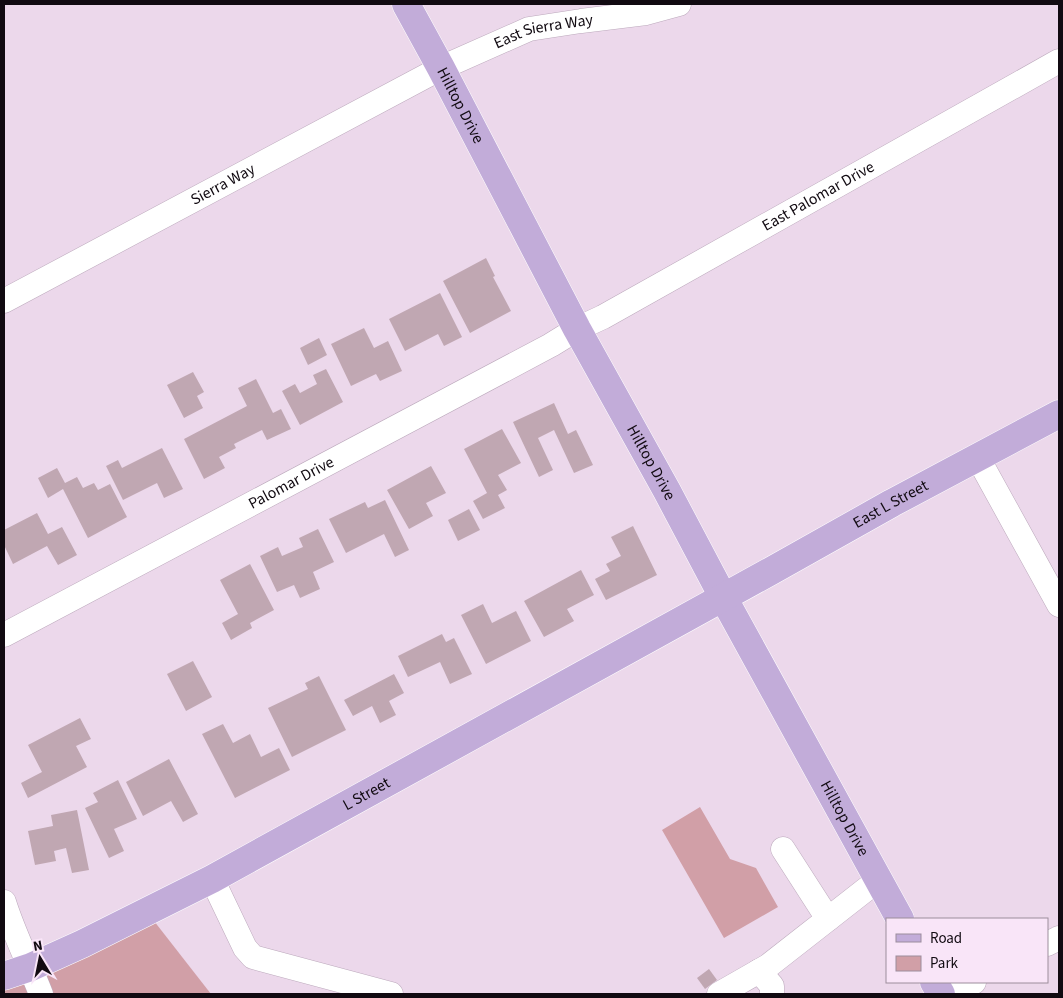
<svg xmlns="http://www.w3.org/2000/svg" width="1063" height="998" viewBox="0 0 1063 998" font-family="'Source Sans 3',sans-serif">
<style>
.green{fill:#d19fa7}
.building{fill:#c0a7b2}
.lines{fill:none;stroke-linecap:round;stroke-linejoin:round}
.minor-casing{stroke:#bca9bc;stroke-width:25}
.major-casing{stroke:#fff;stroke-width:29}
.minor{stroke:#fff;stroke-width:24}
.major{stroke:#c2acd9;stroke-width:28}
.labels{text-anchor:middle;dominant-baseline:central;stroke-width:4;stroke-linejoin:round;paint-order:stroke}
.street-label{font-size:16px;fill:#110a11;stroke:#f9e5f8}
</style>
<rect width="100%" height="100%" fill="#ecd8eb"/>
<g class="green">
<path d="M700,807L730,859L756,868L778,907L724,938L662,830Z"/>
<path d="M147,912L211,994H4V977Z"/>
</g>
<g class="building">
<path d="M486,258L495,276L493,277L511,311L470,333L443,281Z"/>
<path d="M440,293L462,337L444,346L438,334L405,351L389,319Z"/>
<path d="M364,328L374,348L388,341L402,371L380,381L376,374L351,386L331,344Z"/>
<path d="M319,338L327,355L308,365L300,348Z"/>
<path d="M326,369L343,402L300,425L282,391L295,384L300,393L317,384L313,375Z"/>
<path d="M193,372L204,392L197,396L203,408L184,418L167,385Z"/>
<path d="M256,379L273,413L281,409L291,429L267,440L262,430L234,444L236,448L219,457L225,468L204,479L184,439L247,406L238,388Z"/>
<path d="M554,403L568,434L576,430L593,465L574,473L554,430L538,438L553,470L539,477L513,422Z"/>
<path d="M502,429L521,463L498,475L507,490L498,495L505,508L483,519L473,501L487,493L464,449Z"/>
<path d="M162,448L183,489L164,498L157,483L123,500L106,466L118,460L122,468Z"/>
<path d="M431,466L446,493L426,503L433,516L409,529L387,490Z"/>
<path d="M57,468L65,483L77,477L83,488L94,483L98,490L110,484L127,517L88,538L63,489L48,498L38,478Z"/>
<path d="M385,500L409,550L395,557L384,534L346,553L329,519L365,502L368,508Z"/>
<path d="M469,509L480,530L458,541L448,520Z"/>
<path d="M37,513L48,534L62,527L77,555L58,565L47,546L13,564L4,545V530Z"/>
<path d="M633,526L657,575L606,600L595,579L610,571L606,564L621,556L611,537Z"/>
<path d="M318,529L334,562L313,572L320,589L300,598L294,585L277,592L260,556L278,547L282,556L303,547L299,538Z"/>
<path d="M250,564L274,610L250,623L252,628L231,640L222,623L238,614L220,580Z"/>
<path d="M581,570L594,595L567,609L574,621L544,637L524,601Z"/>
<path d="M483,604L492,623L516,611L531,641L486,664L461,615Z"/>
<path d="M442,634L446,642L454,638L472,674L450,684L440,662L408,677L398,656Z"/>
<path d="M193,661L212,697L186,711L167,674Z"/>
<path d="M394,674L404,693L389,701L396,715L380,723L372,706L353,716L344,700Z"/>
<path d="M319,676L346,730L292,757L268,708L308,689L305,683Z"/>
<path d="M80,718L91,739L76,746L87,767L28,798L21,783L42,772L28,745Z"/>
<path d="M223,724L233,743L250,734L261,757L279,748L290,770L235,798L202,734Z"/>
<path d="M169,759L198,814L183,822L171,801L143,816L126,782Z"/>
<path d="M118,780L137,819L114,829L124,851L109,858L85,808L98,802L93,793Z"/>
<path d="M77,810L89,870L72,873L66,848L54,851L56,861L35,865L28,831L53,826L51,815Z"/>
<path d="M709,969L717,980L705,989L697,978Z"/>
</g>
<g class="lines">
<g class="minor-casing">
<g id="minor">
<path id="s1" d="M4,301L441,68L529,29L581,21L646,13L679,4"/>
<path d="M978,458L1059,605"/>
<path id="s2" d="M4,635L551,345L577,329L603,317L1059,61"/>
<path d="M783,849L828,919"/>
<path d="M212,879L245,948L253,957L391,994"/>
<path d="M4,902C14,934 29,963 41,994"/>
<path d="M1047,944L1059,938"/>
<path d="M759,971L772,986V994"/>
<path d="M719,994L768,966L878,880"/>
<path d="M950,994L974,982"/>
</g>
</g>
<g class="major-casing">
<g id="major">
<path id="s3" d="M406,4L441,68L577,329L667,491L723,597L900,919"/>
<path id="s4" d="M4,976L31,967L82,944L212,879L771,571L892,503L1059,414"/>
<path d="M934,982L941,994"/>
</g>
</g>
<use href="#minor" class="minor"/>
<use href="#major" class="major"/>
</g>
<g class="labels">
<g class="street-label">
<text stroke="none"><textPath href="#s1" startOffset="605">East Sierra Way</textPath></text>
<text stroke="none"><textPath href="#s3" startOffset="115">Hilltop Drive</textPath></text>
<text stroke="none"><textPath href="#s1" startOffset="248">Sierra Way</textPath></text>
<text stroke="none"><textPath href="#s2" startOffset="925">East Palomar Drive</textPath></text>
<text stroke="none"><textPath href="#s3" startOffset="520">Hilltop Drive</textPath></text>
<text stroke="none"><textPath href="#s2" startOffset="325">Palomar Drive</textPath></text>
<text stroke="none"><textPath href="#s4" startOffset="1005">East L Street</textPath></text>
<text stroke="none"><textPath href="#s4" startOffset="406">L Street</textPath></text>
<text stroke="none"><textPath href="#s3" startOffset="925">Hilltop Drive</textPath></text>
</g>
</g>
<rect width="1063" height="998" fill="none" stroke="#110a11" stroke-width="10"/>
<rect x="886" y="918" width="162" height="65" fill="#f9e5f8" stroke="#9c8d9c"/>
<rect x="896" y="934" width="25" height="8" fill="#c2acd9" stroke="#9c8d9c"/>
<text x="930" y="943" font-size="15" fill="#110a11">Road</text>
<rect x="896" y="956" width="25" height="15" fill="#d19fa7" stroke="#9c8d9c"/>
<text x="930" y="968" font-size="15" fill="#110a11">Park</text>
<g transform="translate(40 958) rotate(350)" stroke="#f9e5f8" stroke-width="4" paint-order="stroke">
<path d="M0-4L9 19L0 12L-9 19Z" fill="#110a11"/>
<text y="-8" font-size="14" font-weight="bold" text-anchor="middle" fill="#110a11">N</text>
</g>
</svg>
